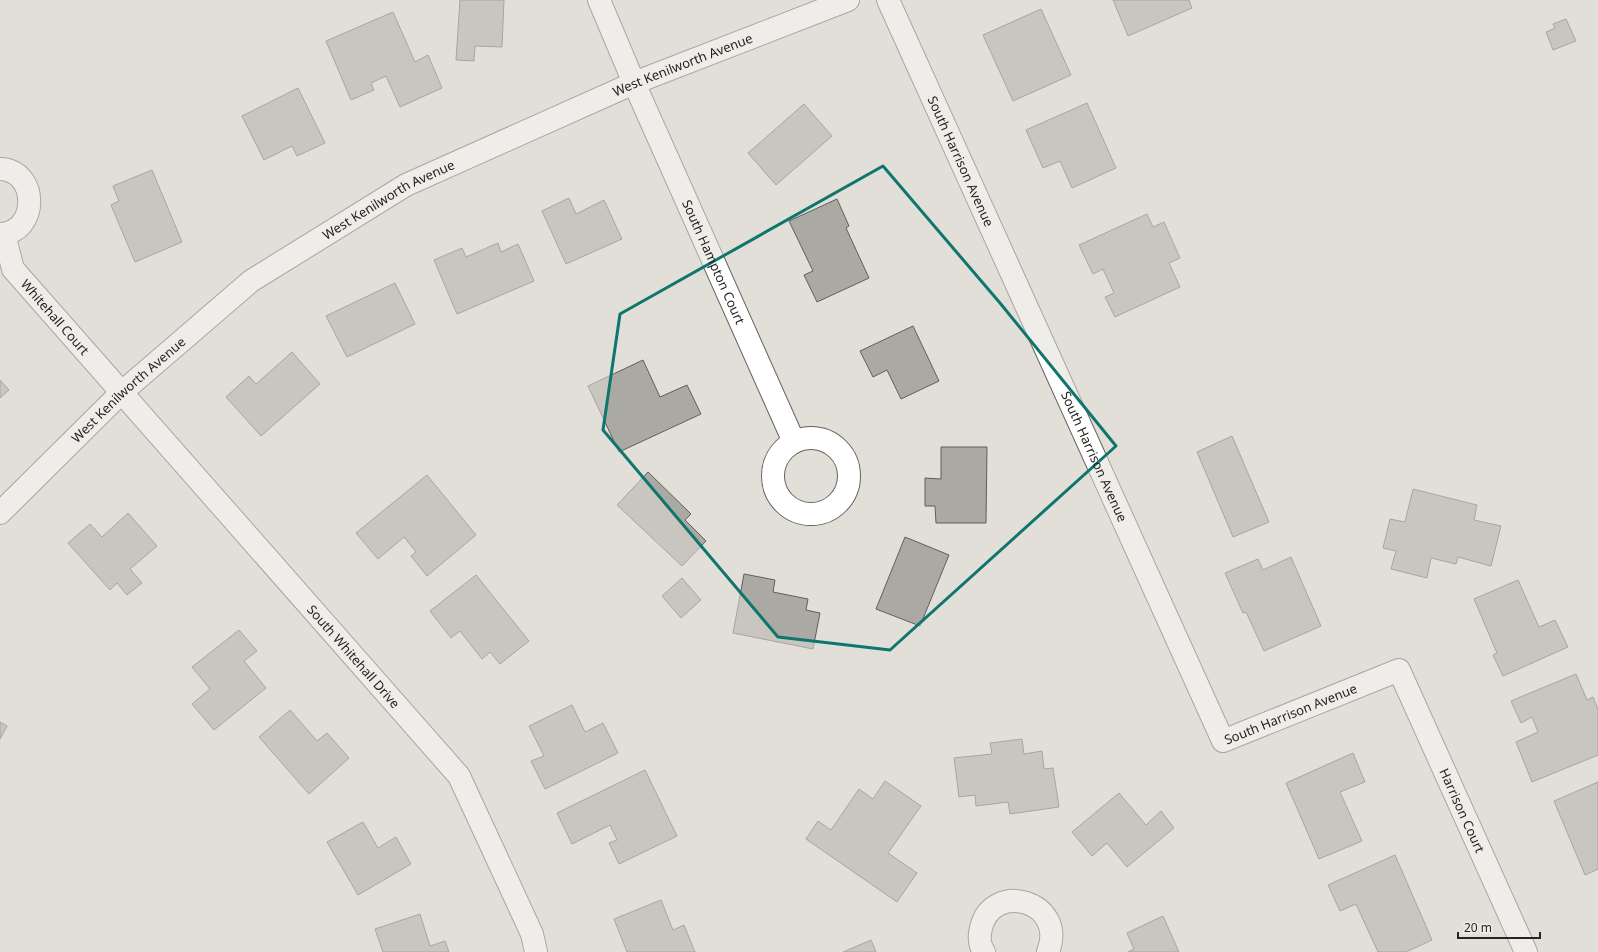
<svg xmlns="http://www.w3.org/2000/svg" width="1598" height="952" viewBox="0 0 1598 952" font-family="'Noto Sans',sans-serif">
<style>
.building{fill:#aba9a3;stroke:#625f5a}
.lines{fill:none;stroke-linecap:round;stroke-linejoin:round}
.minor-casing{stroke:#65635d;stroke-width:24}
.minor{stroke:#fff;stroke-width:22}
.marked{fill:none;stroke:#0f766e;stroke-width:3;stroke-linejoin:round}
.labels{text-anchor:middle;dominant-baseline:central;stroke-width:4;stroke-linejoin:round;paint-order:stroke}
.street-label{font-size:13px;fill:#252422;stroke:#efece6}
</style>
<rect width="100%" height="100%" fill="#e2dfd9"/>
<g class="building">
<path d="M460,0H504L502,47L475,46L474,61L456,60Z"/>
<path d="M1113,0H1189L1192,8L1128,36Z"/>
<path d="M1041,9L1071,75L1013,101L983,35Z"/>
<path d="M393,12L415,62L428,55L442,88L400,107L386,76L371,83L374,90L351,100L326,41Z"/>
<path d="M1566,19L1576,41L1553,50L1546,32L1555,28L1553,24Z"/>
<path d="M298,88L325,143L297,156L292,146L264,160L242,116Z"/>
<path d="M1087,103L1116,168L1072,188L1060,161L1043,168L1026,130Z"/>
<path d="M804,104L832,136L776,185L748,153Z"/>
<path d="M152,170L182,242L135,262L111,205L119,201L113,186Z"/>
<path d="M569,198L576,214L604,200L622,239L566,264L542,211Z"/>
<path d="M837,199L849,226L846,228L869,278L817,302L804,275L813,271L789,221Z"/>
<path d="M1147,214L1153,227L1164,222L1180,258L1169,263L1180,287L1115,317L1105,297L1114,293L1103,269L1093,274L1079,245Z"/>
<path d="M498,243L501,252L518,244L534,281L457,314L434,260L462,248L466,257Z"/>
<path d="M395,283L415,324L347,357L326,316Z"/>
<path d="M913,326L939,381L901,399L887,370L873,377L860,351Z"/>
<path d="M292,352L320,384L261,436L226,397L249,376L256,384Z"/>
<path d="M643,360L660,397L687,385L701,414L619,452L588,386Z"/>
<path d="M0,380L9,390L0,398Z"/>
<path d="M1232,436L1269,522L1233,537L1197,452Z"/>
<path d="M941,447H987L986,523H936L935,506H925V478L941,479Z"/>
<path d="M648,472L691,514L685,520L706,541L682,566L617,505Z"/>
<path d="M427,475L476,535L427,576L411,556L416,552L404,537L378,559L356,533Z"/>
<path d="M1413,489L1477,505L1474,520L1501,526L1491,566L1458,557L1456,564L1431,558L1427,578L1391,569L1396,551L1383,548L1390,519L1405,522Z"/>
<path d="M128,513L157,546L130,569L142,583L127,595L117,583L110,590L68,543L90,524L102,537Z"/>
<path d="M905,537L949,555L920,626L876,609Z"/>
<path d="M1291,557L1321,626L1264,651L1246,612L1243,613L1225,573L1258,559L1263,570Z"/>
<path d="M744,574L775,580L773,592L808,599L806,610L820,613L813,649L733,633Z"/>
<path d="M476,575L529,641L500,664L490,652L482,659L460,631L451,638L430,611Z"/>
<path d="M682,578L701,600L681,618L662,596Z"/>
<path d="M1518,580L1539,627L1555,620L1568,647L1503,676L1493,655L1497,653L1474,599Z"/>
<path d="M239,630L257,651L244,661L266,688L214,730L192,704L210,689L192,667Z"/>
<path d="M1576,674L1587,700L1593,697L1598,709V755L1532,782L1516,742L1538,732L1532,717L1521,723L1511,701Z"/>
<path d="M572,705L585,732L603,723L618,753L545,789L531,761L544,756L529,726Z"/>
<path d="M290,710L317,741L327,733L349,758L309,794L259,737Z"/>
<path d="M0,722L7,726L0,739Z"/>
<path d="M1022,739L1024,754L1042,751L1044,769L1053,768L1059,807L1010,814L1008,802L976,806L975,795L959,797L954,758L992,754L990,743Z"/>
<path d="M1353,753L1365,782L1340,792L1362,841L1319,859L1286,783Z"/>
<path d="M645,770L677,836L619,864L609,843L617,840L610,825L572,844L557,813Z"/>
<path d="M885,781L921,806L888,853L917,873L897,902L806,839L818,821L831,830L859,789L873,799Z"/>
<path d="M1598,782V869L1585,875L1554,801Z"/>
<path d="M1119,793L1146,825L1161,811L1174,828L1127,867L1107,843L1092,856L1072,832Z"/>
<path d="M363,822L378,848L396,837L411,864L358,895L327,842Z"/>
<path d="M1395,855L1432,940L1406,952H1378L1356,904L1340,911L1328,885Z"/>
<path d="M661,900L673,930L684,925L695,952H627L614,919Z"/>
<path d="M420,914L430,946L445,941L449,952H383L375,929Z"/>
<path d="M1163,916L1179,952H1128L1134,949L1127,933Z"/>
<path d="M871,940L876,952H843Z"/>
</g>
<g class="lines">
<g class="minor-casing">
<g id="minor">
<path id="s1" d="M599,0L634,83L794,442"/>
<path id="s2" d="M888,0L1223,741L1399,670L1526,952"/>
<path d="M0,169C39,170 39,233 0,234"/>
<path id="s3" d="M4,234L13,269L459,776L532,934L536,952"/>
<circle cx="811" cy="476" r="38"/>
<path id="s4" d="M0,513L121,393L251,281L406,185L634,83L848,0"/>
<path d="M984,952C979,945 979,936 981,928C992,880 1068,901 1048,952"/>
</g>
</g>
<use href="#minor" class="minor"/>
</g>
<path d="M0 0H1598V952H0ZM883,166L1000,303L1116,446L890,650L778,637L603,430L620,314Z" fill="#e2dfd9" fill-opacity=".55" fill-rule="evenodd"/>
<path class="marked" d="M883,166L1000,303L1116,446L890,650L778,637L603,430L620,314Z"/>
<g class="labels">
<g class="street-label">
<text stroke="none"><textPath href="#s4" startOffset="826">West Kenilworth Avenue</textPath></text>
<text stroke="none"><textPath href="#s2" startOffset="177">South Harrison Avenue</textPath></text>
<text stroke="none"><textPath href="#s4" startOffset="502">West Kenilworth Avenue</textPath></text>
<text stroke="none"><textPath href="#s1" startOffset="286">South Hampton Court</textPath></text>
<text stroke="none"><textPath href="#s3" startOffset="100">Whitehall Court</textPath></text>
<text stroke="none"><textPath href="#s4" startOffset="178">West Kenilworth Avenue</textPath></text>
<text stroke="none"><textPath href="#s2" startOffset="501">South Harrison Avenue</textPath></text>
<text stroke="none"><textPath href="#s3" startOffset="552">South Whitehall Drive</textPath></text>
<text stroke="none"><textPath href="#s2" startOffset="886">South Harrison Avenue</textPath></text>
<text stroke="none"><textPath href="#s2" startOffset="1157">Harrison Court</textPath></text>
</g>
</g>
<path d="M1458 932v6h82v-6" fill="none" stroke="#252422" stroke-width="2"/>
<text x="1464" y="932" font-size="12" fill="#252422" stroke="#efece6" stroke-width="3" paint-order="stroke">20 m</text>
</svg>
